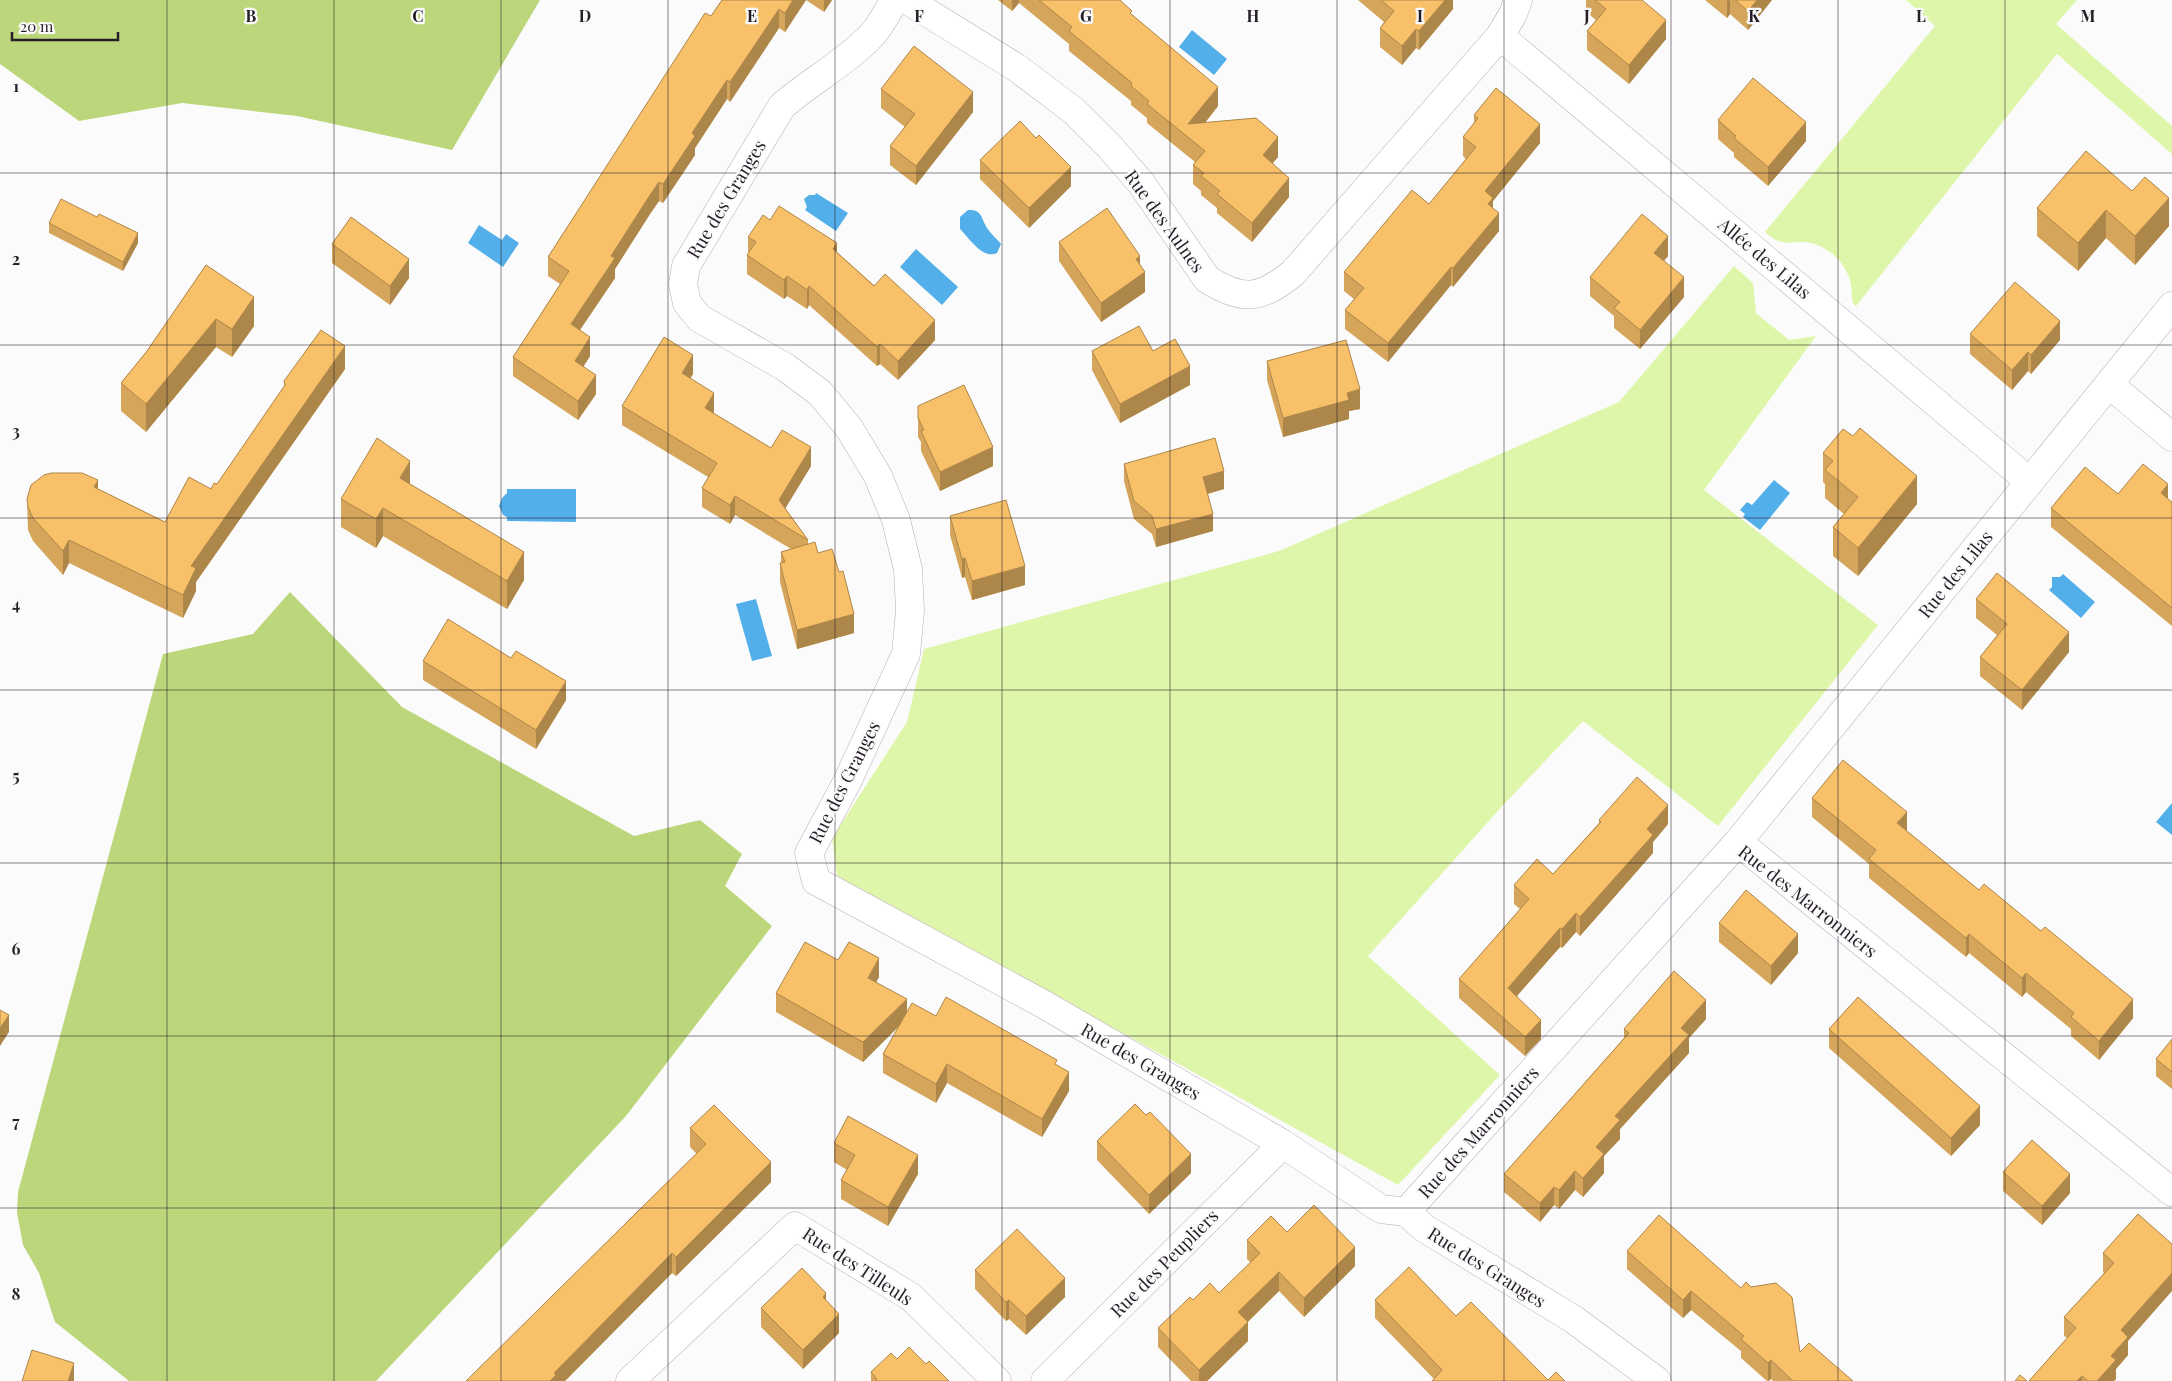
<svg xmlns="http://www.w3.org/2000/svg" width="2172" height="1381" viewBox="0 0 2172 1381" font-family="'Playfair Display',serif">
<style>
.green{fill:#def6a9}
.forest{fill:#bcd77b}
.water{fill:#52afe9}
.lines{fill:none;stroke-linecap:round;stroke-linejoin:round}
.minor-casing{stroke:#bea7c2;stroke-width:29}
.minor{stroke:#fff;stroke-width:28}
.wall{fill:#d4a55a}
.shaded-wall{fill:#ad864a}
.building{fill:#f7c069;stroke:#ad864a}
.grid{fill:none;stroke:#261e28;stroke-width:1;stroke-opacity:0.55}
.labels{text-anchor:middle;dominant-baseline:central;stroke-width:4.5;stroke-linejoin:round;paint-order:stroke}
.street-label{font-size:18px;fill:#261e28;stroke:#fbfbfb}
.grid-label{font-size:16px;text-anchor:middle;font-weight:bold;fill:#261e28;stroke:#fbfbfb;stroke-width:4.5;stroke-linejoin:round;paint-order:stroke}
</style>
<rect width="100%" height="100%" fill="#fbfbfb"/>
<g class="green">
<path d="M1906,0H2077L2056,24L2172,126V154L2057,54L1856,306L1853,303C1851,295 1852,287 1850,280C1844,260 1824,243 1804,242C1783,242 1782,246 1765,232L1935,26Z"/>
<path d="M1734,266L1753,283L1756,313L1789,340L1816,336L1704,490L1878,625L1718,826L1583,721L1505,803L1368,956L1500,1075L1398,1185L837,876L832,838L907,722L924,649L1279,551L1619,402Z"/>
</g>
<g class="forest">
<path d="M0,0H540L452,150L297,116L182,103L79,121L0,64Z"/>
<path d="M290,592L402,707L634,836L700,820L742,854L725,886L772,926L626,1116L376,1381H129L55,1322L39,1273L23,1245L17,1213L18,1192L163,654L253,634Z"/>
</g>
<g class="water">
<path d="M1192,30L1227,59L1214,75L1179,47Z"/>
<path d="M816,193L848,213L836,231L805,210L807,207L804,199L809,195H815Z"/>
<path d="M968,210C982,209 981,218 987,228C991,234 997,239 1001,244L997,253C983,260 969,238 960,229V217Z"/>
<path d="M479,225L502,240L506,234L519,243L503,267L468,243Z"/>
<path d="M916,249L958,287L942,305L900,267Z"/>
<path d="M1774,480L1790,493L1760,530L1743,517L1745,514L1740,510L1747,502L1752,505Z"/>
<path d="M507,489H576V522L507,521V517L503,515L499,506L502,498L507,493Z"/>
<path d="M2063,574L2095,602L2081,618L2049,590L2052,587V577H2060Z"/>
<path d="M756,599L772,656L752,661L736,604Z"/>
<path d="M2172,803V835L2156,822Z"/>
</g>
<g class="lines">
<g class="minor-casing">
<g id="minor">
<path d="M895,0C887,11 881,26 871,36C845,63 811,81 782,106L686,266L683,284L687,303L699,318L785,367L820,393L849,428L878,476L896,520L908,569L910,611L906,654L848,780L809,853L816,881L1045,1005L1283,1144L1381,1209L1406,1212L1424,1228L1573,1319L1657,1381"/>
<path d="M907,0L1017,68L1074,111L1109,146L1141,183L1207,279C1243,302 1261,299 1293,273L1500,36L1513,14L1518,0"/>
<path d="M1500,36L2030,482"/>
<path d="M2109,384L2172,437"/>
<path d="M1738,842L2172,306"/>
<path d="M1406,1212L1738,842L2172,1192"/>
<path d="M630,1381L795,1226L911,1297L997,1381"/>
<path d="M1045,1381L1283,1144"/>
</g>
</g>
<use href="#minor" class="minor"/>
</g>
<g class="wall">
<path d="M722,0H832L824,12L806,0L785,32L779,28L730,102L727,99L695,148V155L663,203L659,201L650,214L615,269V278L580,330L590,356L583,367L596,394L578,420L513,376V357L560,284L548,276V257Z"/>
<path d="M998,0H1120L1132,15L1218,106L1205,123L1278,157L1273,163L1289,197L1252,242L1217,213V208L1201,195V191L1193,184V165L1195,162L1147,123V118L1131,105V101L1069,51V44L1019,3L1012,11Z"/>
<path d="M1358,0H1453V9L1419,50L1416,48L1402,65L1380,47V28L1384,22Z"/>
<path d="M1586,0H1642L1666,39L1629,84L1587,50V31L1596,20L1586,12Z"/>
<path d="M1705,0H1772L1748,30L1730,14L1727,18Z"/>
<path d="M881,89L973,112L916,185L890,165V146L905,127L881,108Z"/>
<path d="M1474,115L1540,143L1493,201V208L1499,231L1453,287L1451,285L1388,362L1345,329V310L1354,299L1344,291V272L1429,204L1466,159L1463,156V137L1474,123Z"/>
<path d="M1718,120L1806,141L1768,186L1734,157V153L1718,139Z"/>
<path d="M2086,151L2169,226L2135,265L2106,238L2078,271L2037,236V208Z"/>
<path d="M980,160L1071,186L1029,228L980,179Z"/>
<path d="M770,220L837,252L935,340L898,380L880,364L877,366L809,305L807,309L787,296L784,299L747,274V255L748,253V237Z"/>
<path d="M49,223L138,243L123,271L49,233Z"/>
<path d="M1059,242L1140,265L1145,292L1101,322L1059,261Z"/>
<path d="M332,244L409,278L390,305L332,263Z"/>
<path d="M1668,256L1664,261L1684,297L1640,349L1614,328V316L1590,296V277Z"/>
<path d="M206,265L254,326L232,357L216,347L146,432L121,411V383L147,351Z"/>
<path d="M1970,334L2060,340L2031,374L2028,371L2012,390L1970,354Z"/>
<path d="M1092,351H1153L1190,385L1120,423L1092,370Z"/>
<path d="M1267,361L1360,409L1349,411V419L1283,437L1267,380Z"/>
<path d="M345,369L196,582V591L183,618L69,563L63,575L33,541L28,530L27,499L98,489L165,522L217,484L284,387V381Z"/>
<path d="M693,374L690,378L714,412L713,413L771,448L811,466L785,508L808,540V544L818,553L854,633L797,649L780,582V563H781V552L791,549L735,515L730,524L702,507V488L708,477L622,425V406Z"/>
<path d="M918,406L993,466L940,491L921,451V442L918,437Z"/>
<path d="M1823,453L1917,504L1858,576L1833,556V527L1844,514L1825,498V484L1823,482Z"/>
<path d="M1124,464L1224,489L1208,494L1213,531L1156,547L1152,534L1134,519L1124,481Z"/>
<path d="M410,484L524,580L507,609L383,536L376,548L341,527V499Z"/>
<path d="M2118,494L2168,499L2172,502V626L2051,527V508Z"/>
<path d="M950,516L1025,585L972,600L965,577L962,578L950,535Z"/>
<path d="M1976,599L2069,652L2022,710L1980,676V657L1997,635L1976,618Z"/>
<path d="M511,658L566,700L536,749L423,680V661Z"/>
<path d="M1812,798L1907,831L2133,1018L2099,1060L2071,1036V1029L2026,992L2022,997L1969,953L1966,957L1869,878V864L1812,817Z"/>
<path d="M1599,820L1668,824L1653,842V853L1580,936L1576,932L1562,948L1560,947L1517,996L1541,1039L1525,1056L1459,998V979L1520,909L1514,904V885L1553,874L1599,823Z"/>
<path d="M1719,923L1798,953L1771,985L1719,942Z"/>
<path d="M838,960L879,977L876,982L907,1013L936,1016L1057,1065L1069,1091L1042,1137L947,1083L936,1103L883,1073V1054L899,1026L863,1062L776,1012V993Z"/>
<path d="M1706,1019L1689,1038V1053L1620,1129V1139L1604,1156V1173L1583,1197L1575,1190L1559,1209L1554,1205L1540,1222L1504,1192V1174L1624,1038V1029Z"/>
<path d="M1829,1029L1980,1125L1951,1156L1829,1048Z"/>
<path d="M2172,1039V1089L2156,1076V1059Z"/>
<path d="M690,1128L771,1182L676,1276L672,1273L565,1381L697,1154L690,1147Z"/>
<path d="M1097,1141L1191,1173L1149,1214L1097,1160Z"/>
<path d="M834,1143L918,1174L888,1226L841,1199V1180L847,1170L834,1162Z"/>
<path d="M2003,1172L2070,1193L2042,1225L2003,1191Z"/>
<path d="M2138,1214L2128,1341V1355L2116,1369V1379L2114,1381H2029L2067,1338L2064,1336V1317L2104,1273L2103,1272V1253Z"/>
<path d="M1287,1232L1355,1266L1304,1317L1279,1291L1248,1322V1341L1207,1381H1191L1158,1347V1328L1193,1300L1219,1293L1251,1263L1247,1259V1240Z"/>
<path d="M1627,1251L1800,1352L1853,1381H1773L1771,1379L1769,1381H1767L1741,1358V1351L1691,1310L1683,1318L1627,1269Z"/>
<path d="M975,1270L1065,1297L1026,1335L1009,1319L1006,1321L975,1289Z"/>
<path d="M826,1300L839,1333L803,1369L761,1327V1308Z"/>
<path d="M1375,1300L1456,1316L1548,1380L1565,1381L1434,1379L1375,1318Z"/>
<path d="M897,1359L926,1364L949,1381H871V1372Z"/>
</g>
<g class="shaded-wall">
<path d="M793,0H806L785,32V13Z"/>
<path d="M824,0H832L824,12Z"/>
<path d="M1012,0H1019V3L1012,11Z"/>
<path d="M1445,0H1453V9L1419,50V31Z"/>
<path d="M1727,0H1730V14L1727,18Z"/>
<path d="M1757,0H1772L1748,30V11Z"/>
<path d="M779,9V28L730,102V82Z"/>
<path d="M1666,20V39L1629,84V65Z"/>
<path d="M1416,29V48L1402,65V46Z"/>
<path d="M727,80V99L695,148V155L663,203V184L692,133Z"/>
<path d="M1218,87V106L1191,140L1188,124Z"/>
<path d="M973,92V112L916,185V166Z"/>
<path d="M1806,122V141L1768,186V167Z"/>
<path d="M1540,124V143L1493,201V216L1488,223L1485,191Z"/>
<path d="M1278,137V157L1263,174V155Z"/>
<path d="M1071,167V186L1029,228V208Z"/>
<path d="M1289,178V197L1252,242V223Z"/>
<path d="M659,182V201L650,214L615,269V278L571,343V324L611,256L650,195Z"/>
<path d="M2169,198V226L2135,265V236Z"/>
<path d="M2106,210V238L2078,271V243Z"/>
<path d="M1499,213V231L1453,287V268Z"/>
<path d="M138,233V243L123,271V262Z"/>
<path d="M1668,236V256L1654,272V253Z"/>
<path d="M837,243V263L833,249Z"/>
<path d="M1140,256V275L1136,259Z"/>
<path d="M409,259V278L390,305V286Z"/>
<path d="M1451,267V285L1388,362V343Z"/>
<path d="M1145,272V292L1101,322V303Z"/>
<path d="M787,276V296L784,299V280Z"/>
<path d="M1684,277V297L1640,349V330Z"/>
<path d="M809,286V305L807,309V290Z"/>
<path d="M254,297V326L232,357V329Z"/>
<path d="M216,319V347L146,432V404Z"/>
<path d="M935,320V340L898,380V361Z"/>
<path d="M2060,321V340L2031,374V355Z"/>
<path d="M590,337V356L575,380V361Z"/>
<path d="M880,344V364L877,366V347Z"/>
<path d="M345,346V369L196,582V591L183,618V595L191,566Z"/>
<path d="M2028,352V371L2012,390V370Z"/>
<path d="M693,355V374L682,392V373Z"/>
<path d="M1190,366V385L1120,423V404Z"/>
<path d="M596,375V394L578,420V401Z"/>
<path d="M1360,389V409L1349,411V419L1283,437V418L1347,393Z"/>
<path d="M714,393V412L705,427V408Z"/>
<path d="M811,447V466L779,519V500Z"/>
<path d="M993,447V466L940,491V472Z"/>
<path d="M410,461V489L400,478Z"/>
<path d="M1224,471V489L1203,495V477Z"/>
<path d="M1917,476V504L1858,576V548Z"/>
<path d="M98,480V503L94,487Z"/>
<path d="M2168,484V503L2161,493Z"/>
<path d="M735,496V515L730,524V505Z"/>
<path d="M383,508V536L376,548V519Z"/>
<path d="M1213,514V531L1156,547V529Z"/>
<path d="M69,540V563L63,575V551Z"/>
<path d="M524,552V580L507,609V581Z"/>
<path d="M965,558V577L962,578V559Z"/>
<path d="M1025,566V585L972,600V581Z"/>
<path d="M854,614V633L797,649V630Z"/>
<path d="M2069,632V652L2022,710V690Z"/>
<path d="M566,681V700L536,749V730Z"/>
<path d="M1668,805V824L1653,842V853L1580,936V917L1647,829Z"/>
<path d="M1907,812V831L1897,823Z"/>
<path d="M1576,913V932L1562,948V929Z"/>
<path d="M1560,928V947L1508,1006V988Z"/>
<path d="M1798,934V953L1771,985V966Z"/>
<path d="M1969,934V953L1966,957V938Z"/>
<path d="M879,958V977L868,997V978Z"/>
<path d="M2026,973V992L2022,997V978Z"/>
<path d="M907,999V1018L863,1062V1042Z"/>
<path d="M2133,999V1018L2099,1060V1041Z"/>
<path d="M1706,1000V1019L1689,1038V1053L1620,1129V1139L1604,1156V1173L1583,1197V1178L1596,1147L1615,1116L1681,1028Z"/>
<path d="M9,1015V1032L0,1046V1028Z"/>
<path d="M1541,1020V1039L1525,1056V1037Z"/>
<path d="M947,1064V1083L936,1103V1084Z"/>
<path d="M1069,1072V1091L1042,1137V1119Z"/>
<path d="M1980,1106V1125L1951,1156V1138Z"/>
<path d="M1191,1154V1173L1149,1214V1195Z"/>
<path d="M918,1155V1174L888,1226V1207Z"/>
<path d="M771,1162V1182L676,1276V1257Z"/>
<path d="M1575,1171V1190L1559,1209V1190Z"/>
<path d="M2070,1174V1193L2042,1225V1206Z"/>
<path d="M1554,1187V1205L1540,1222V1203Z"/>
<path d="M1355,1247V1266L1304,1317V1298Z"/>
<path d="M672,1253V1273L565,1381H550L554,1373Z"/>
<path d="M1279,1272V1291L1238,1331V1312Z"/>
<path d="M2172,1273V1291L2128,1341V1355L2116,1369V1379L2114,1381H2097L2111,1356L2121,1330Z"/>
<path d="M1065,1278V1297L1026,1335V1316Z"/>
<path d="M1691,1291V1310L1683,1318V1300Z"/>
<path d="M826,1293V1313L823,1297Z"/>
<path d="M1009,1300V1319L1006,1321V1302Z"/>
<path d="M839,1314V1333L803,1369V1350Z"/>
<path d="M1248,1322V1341L1207,1381H1199V1370Z"/>
<path d="M1771,1360V1379L1768,1381V1363Z"/>
<path d="M74,1363V1381H68Z"/>
<path d="M2082,1376V1381H2077Z"/>
</g>
<g class="building">
<path d="M722,0H793L785,13L779,9L730,82L727,80L692,133L695,136L663,184L659,182L650,195L611,256L615,258L571,324L590,337L575,361L596,375L578,401L513,357L569,271L548,257L705,13L711,16Z"/>
<path d="M1039,0H1120L1132,11L1130,13L1218,87L1188,124L1256,118L1278,137L1263,155L1289,178L1252,223L1217,194L1220,191L1201,176L1204,173L1193,165L1205,151L1147,104L1149,101L1131,86L1132,83L1069,31L1072,27Z"/>
<path d="M1381,0H1445L1419,31L1416,29L1402,46L1380,28L1394,11Z"/>
<path d="M1595,0H1642L1666,20L1629,65L1587,31L1606,9Z"/>
<path d="M1735,0H1757L1748,11Z"/>
<path d="M914,46L973,92L916,166L890,146L915,114L881,89Z"/>
<path d="M1753,78L1806,122L1768,167L1734,138L1736,136L1718,120Z"/>
<path d="M1496,88L1540,124L1485,191L1493,198L1488,204L1499,213L1453,268L1451,267L1388,343L1345,310L1364,288L1344,272L1412,190L1429,204L1476,147L1463,137L1478,118L1474,115Z"/>
<path d="M1020,121L1036,138L1039,135L1071,167L1029,208L980,160Z"/>
<path d="M2086,151L2132,191L2145,177L2169,198L2135,236L2106,210L2078,243L2037,208Z"/>
<path d="M61,199L97,217L99,214L138,233L123,262L49,223Z"/>
<path d="M779,206L837,243L833,249L874,286L885,274L935,320L898,361L880,344L877,347L809,286L807,290L787,276L784,280L747,255L756,242L748,237L763,215L770,220Z"/>
<path d="M1107,208L1140,256L1136,259L1145,272L1101,303L1059,242Z"/>
<path d="M1642,214L1668,236L1654,253L1684,277L1640,330L1614,308L1620,302L1590,277Z"/>
<path d="M351,217L409,259L390,286L332,244Z"/>
<path d="M206,265L254,297L232,329L216,319L146,404L121,383L147,351Z"/>
<path d="M2015,282L2060,321L2031,355L2028,352L2012,370L1970,334Z"/>
<path d="M1139,326L1153,351L1175,339L1190,366L1120,404L1092,351Z"/>
<path d="M321,330L345,346L191,566L196,568L183,595L69,540L63,551L33,518L28,507L27,499L31,485L44,475L51,473H82L98,480L94,487L165,522L189,477L211,489L214,483L217,484L285,385L284,381Z"/>
<path d="M664,337L693,355L682,373L714,393L705,408L771,448L782,430L811,447L779,500L808,540L735,496L730,505L702,488L717,463L622,406Z"/>
<path d="M1346,340L1360,389L1347,393L1349,400L1283,418L1267,361Z"/>
<path d="M964,385L993,447L940,472L921,431L924,430L918,418V406Z"/>
<path d="M1860,428L1917,476L1858,548L1833,527L1858,497L1825,470L1833,461L1823,453L1843,429L1853,436Z"/>
<path d="M377,438L410,461L400,478L524,552L507,581L383,508L376,519L341,499Z"/>
<path d="M1215,438L1224,471L1203,477L1213,514L1156,529L1152,516L1134,501L1124,464Z"/>
<path d="M2143,464L2168,484L2161,493L2172,502V608L2051,508L2085,467L2118,494Z"/>
<path d="M1006,500L1025,566L972,581L965,558L962,559L950,516Z"/>
<path d="M815,542L818,553L832,549L839,572L843,571L854,614L797,630L780,563L785,562L781,552Z"/>
<path d="M1997,573L2069,632L2022,690L1980,657L2007,624L1976,599Z"/>
<path d="M448,619L511,658L516,651L566,681L536,730L423,661Z"/>
<path d="M1843,760L1907,812L1897,823L1979,890L1984,884L2041,931L2045,927L2133,999L2099,1041L2071,1017L2074,1013L2026,973L2022,978L1969,934L1966,938L1869,859L1876,850L1812,798Z"/>
<path d="M1637,777L1668,805L1647,829L1653,835L1580,917L1576,913L1562,929L1560,928L1508,988L1541,1020L1525,1037L1459,979L1529,899L1514,885L1537,859L1553,874L1601,822L1599,820Z"/>
<path d="M1746,890L1798,934L1771,966L1719,923Z"/>
<path d="M805,942L838,960L849,942L879,958L868,978L907,999L863,1042L839,1029L776,993Z"/>
<path d="M1674,971L1706,1000L1681,1028L1689,1035L1615,1116L1620,1120L1596,1147L1604,1154L1583,1178L1575,1171L1559,1190L1554,1187L1540,1203L1504,1174L1629,1033L1624,1029Z"/>
<path d="M946,997L1057,1060L1055,1064L1069,1072L1042,1119L947,1064L936,1084L883,1054L912,1003L936,1016Z"/>
<path d="M1858,997L1980,1106L1951,1138L1829,1029Z"/>
<path d="M0,1010L9,1015L0,1028Z"/>
<path d="M2172,1039V1072L2156,1059Z"/>
<path d="M1135,1104L1146,1115L1150,1112L1191,1154L1149,1195L1097,1141Z"/>
<path d="M714,1105L771,1162L676,1257L672,1253L554,1373L556,1375L550,1381H466L706,1144L690,1128Z"/>
<path d="M848,1116L918,1155L888,1207L841,1180L855,1155L834,1143Z"/>
<path d="M2032,1140L2070,1174L2042,1206L2003,1172Z"/>
<path d="M1314,1205L1355,1247L1304,1298L1279,1272L1238,1312L1248,1322L1199,1370L1158,1328L1190,1297L1193,1300L1210,1283L1219,1293L1260,1253L1247,1240L1271,1216L1287,1232Z"/>
<path d="M2138,1214L2172,1244V1273L2121,1330L2128,1337L2111,1356L2116,1360L2097,1381H2088L2082,1376L2077,1381H2029L2076,1328L2064,1317L2114,1263L2103,1253Z"/>
<path d="M1659,1215L1741,1288L1746,1282L1751,1287L1776,1283L1792,1297L1800,1352L1809,1343L1853,1381H1793L1771,1360L1768,1363L1741,1339L1744,1336L1691,1291L1683,1300L1627,1251Z"/>
<path d="M1017,1229L1065,1278L1026,1316L1009,1300L1006,1302L975,1270Z"/>
<path d="M1409,1267L1456,1316L1471,1302L1548,1380L1556,1372L1565,1381H1432L1442,1370L1375,1300Z"/>
<path d="M802,1268L826,1293L823,1297L839,1314L803,1350L761,1308Z"/>
<path d="M909,1347L926,1364L929,1361L949,1381H875L877,1379L871,1372L891,1353L897,1359Z"/>
<path d="M32,1350L74,1363L68,1381H22Z"/>
<path d="M2020,1375L2027,1381H2015Z"/>
</g>
<path class="grid" d="M167,0V1381M334,0V1381M501,0V1381M668,0V1381M835,0V1381M1002,0V1381M1170,0V1381M1337,0V1381M1504,0V1381M1671,0V1381M1838,0V1381M2005,0V1381M0,173H2172M0,345H2172M0,518H2172M0,690H2172M0,863H2172M0,1036H2172M0,1208H2172"/>
<g class="labels">
<g class="street-label">
<text transform="translate(726 199) rotate(-59)">Rue des Granges</text>
<text transform="translate(1165 221) rotate(54)">Rue des Aulnes</text>
<text transform="translate(1765 258) rotate(40)">Allée des Lilas</text>
<text transform="translate(1955 574) rotate(-51)">Rue des Lilas</text>
<text transform="translate(844 782) rotate(-63)">Rue des Granges</text>
<text transform="translate(1808 901) rotate(38)">Rue des Marronniers</text>
<text transform="translate(1141 1061) rotate(30)">Rue des Granges</text>
<text transform="translate(1478 1132) rotate(-48)">Rue des Marronniers</text>
<text transform="translate(1164 1263) rotate(-45)">Rue des Peupliers</text>
<text transform="translate(858 1266) rotate(33)">Rue des Tilleuls</text>
<text transform="translate(1487 1267) rotate(32)">Rue des Granges</text>
</g>
</g>
<g class="grid-label">
<text x="251" y="22">B</text>
<text x="418" y="22">C</text>
<text x="585" y="22">D</text>
<text x="752" y="22">E</text>
<text x="919" y="22">F</text>
<text x="1086" y="22">G</text>
<text x="1253" y="22">H</text>
<text x="1420" y="22">I</text>
<text x="1587" y="22">J</text>
<text x="1754" y="22">K</text>
<text x="1921" y="22">L</text>
<text x="2088" y="22">M</text>
<text x="16" y="92">1</text>
<text x="16" y="265">2</text>
<text x="16" y="437">3</text>
<text x="16" y="610">4</text>
<text x="16" y="782">5</text>
<text x="16" y="955">6</text>
<text x="16" y="1128">7</text>
<text x="16" y="1300">8</text>
</g>
<path d="M12 32v8h106v-8" fill="none" stroke="#261e28" stroke-width="2.5"/>
<text x="20" y="32" font-size="15" fill="#261e28" stroke="#fbfbfb" stroke-width="4" paint-order="stroke">20 m</text>
</svg>
